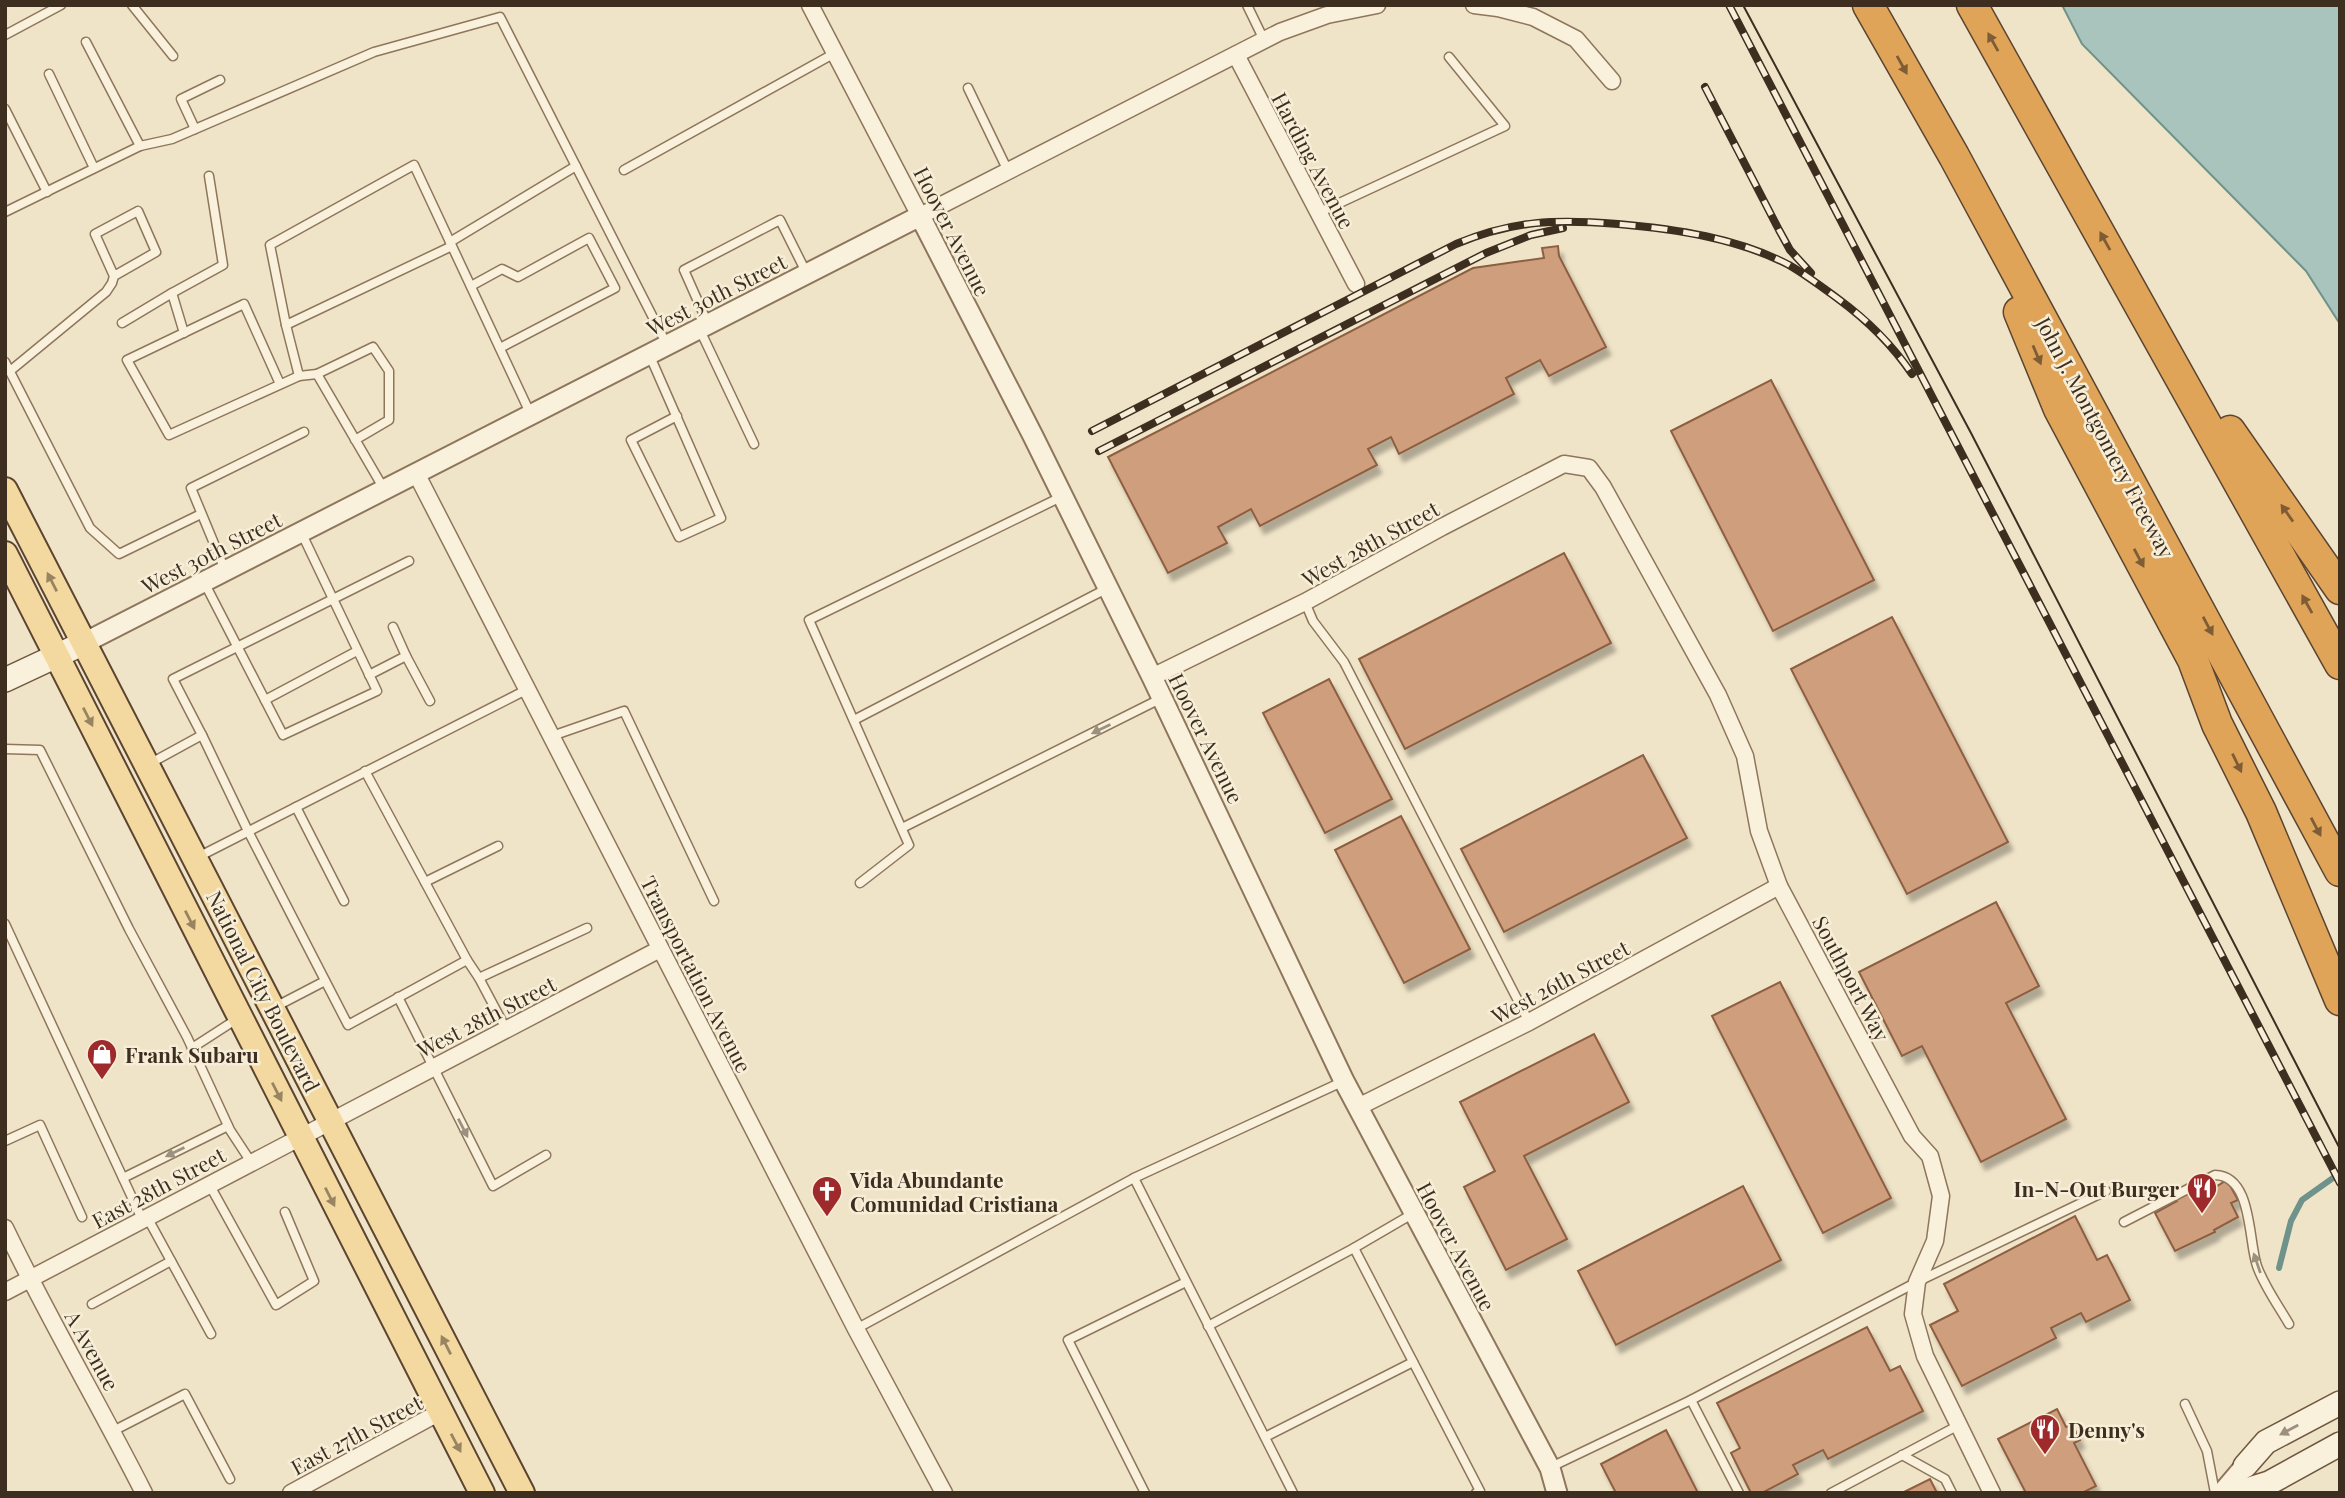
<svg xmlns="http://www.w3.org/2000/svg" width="2345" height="1498" viewBox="0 0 2345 1498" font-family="'Playfair Display',serif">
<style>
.water{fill:#a9c4bc;stroke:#6f938a;stroke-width:2}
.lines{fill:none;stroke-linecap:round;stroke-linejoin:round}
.stream{stroke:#6f938a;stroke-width:6}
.building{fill:#cf9f7d;stroke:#8d5f41;stroke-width:2;filter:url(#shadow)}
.service-casing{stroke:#8d765c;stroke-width:11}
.minor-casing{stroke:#8d765c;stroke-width:19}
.tertiary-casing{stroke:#8d765c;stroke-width:23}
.secondary-casing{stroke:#6f573f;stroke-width:26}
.primary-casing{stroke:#5b4430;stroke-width:28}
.motorway-casing{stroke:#5b4430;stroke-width:33}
.service{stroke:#faf1dc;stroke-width:8}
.minor{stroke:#faf1dc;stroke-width:16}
.tertiary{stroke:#faf1dc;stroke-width:19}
.secondary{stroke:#faf1dc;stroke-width:23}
.primary{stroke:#f3d9a0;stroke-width:24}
.motorway{stroke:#e0a458;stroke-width:30}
.tram{stroke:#3d2e20;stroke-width:2}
.rail-casing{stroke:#3d2e20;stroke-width:8}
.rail{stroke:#f7eed8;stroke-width:5;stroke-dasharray:16;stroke-linecap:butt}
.oneway{fill:#7e5d36}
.oneway2{fill:#988460}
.oneway3{fill:#9c907e}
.labels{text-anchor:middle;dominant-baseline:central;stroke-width:5;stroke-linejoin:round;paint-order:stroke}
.street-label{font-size:21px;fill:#3d2e20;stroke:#f7eed8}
.poi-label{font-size:21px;font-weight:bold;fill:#3d2e20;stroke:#f7eed8;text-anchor:start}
</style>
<defs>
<filter id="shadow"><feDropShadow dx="4.5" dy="8" stdDeviation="2" flood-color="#0004"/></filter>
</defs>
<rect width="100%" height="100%" fill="#f0e4c8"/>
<path class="water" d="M2062,5H2340V324L2306,271L2082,44Z"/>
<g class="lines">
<path class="stream" d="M2279,1268L2291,1221L2302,1200L2340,1173"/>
</g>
<g class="building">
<path d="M1558,246L1559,256L1606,347L1549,376L1540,360L1506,378L1514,394L1399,454L1391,437L1368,449L1377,465L1260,526L1251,509L1218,527L1227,543L1168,573L1108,457L1473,268L1544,258L1542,248Z"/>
<path d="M1771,380L1874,580L1773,631L1671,431Z"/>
<path d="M1564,553L1611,643L1405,749L1359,659Z"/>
<path d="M1892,617L2008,842L1907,894L1791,669Z"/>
<path d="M1329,679L1392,799L1325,833L1263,713Z"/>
<path d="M1643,755L1687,838L1504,932L1461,849Z"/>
<path d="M1401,816L1470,949L1404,983L1335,850Z"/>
<path d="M1996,902L2039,986L2006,1003L2066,1119L1981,1162L1922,1046L1902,1056L1859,972Z"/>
<path d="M1780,982L1891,1198L1823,1233L1712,1016Z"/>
<path d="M1594,1034L1629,1102L1524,1156L1567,1239L1506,1270L1464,1187L1495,1171L1460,1102Z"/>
<path d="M2213,1179L2217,1186L2227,1180L2238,1200L2231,1203L2238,1217L2214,1230L2215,1232L2175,1251L2155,1213L2177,1201L2176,1199Z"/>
<path d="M1743,1186L1781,1260L1616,1345L1578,1271Z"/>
<path d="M2075,1216L2097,1260L2107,1255L2130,1300L2086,1322L2081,1313L2051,1328L2056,1338L1962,1386L1930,1325L1958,1311L1944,1284Z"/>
<path d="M1867,1327L1890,1371L1900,1366L1923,1411L1828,1459L1823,1450L1793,1465L1798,1474L1762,1493H1751L1731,1453L1740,1448L1717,1403Z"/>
<path d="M2057,1409L2066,1427L2072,1424L2080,1440L2074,1443L2096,1486L2082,1493H2026L1998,1439Z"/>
<path d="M1666,1430L1698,1493H1616L1601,1464Z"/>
<path d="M1930,1479L1937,1493H1902Z"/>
</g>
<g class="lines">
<g class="service-casing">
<g id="service">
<path d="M132,5L173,56"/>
<path d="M1247,5L1264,40"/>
<path d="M5,35L61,5"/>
<path d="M86,42L140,146"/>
<path d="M49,74L94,168"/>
<path d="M968,88L1008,171"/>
<path d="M5,109L47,192"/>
<path d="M195,129L181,99L220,80"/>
<path d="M624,170L835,53"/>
<path d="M5,212L140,146L172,139L374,52L500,17L666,343"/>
<path d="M1318,213L1505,126L1449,57"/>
<path d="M450,242L576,166"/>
<path d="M452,246L286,325L270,245L414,165L531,415"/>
<path d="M471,286L502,269L518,277L589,238L615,288L500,348"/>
<path d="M172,293L223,265L209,176"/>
<path d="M122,323L172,293L184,333"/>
<path d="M708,324L684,270L780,220L807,274"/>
<path d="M286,325L299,376L317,374"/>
<path d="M699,328L754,444"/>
<path d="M649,354L721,518L679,537L631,440L677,416"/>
<path d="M5,362L90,528L119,554L201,514"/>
<path d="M10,371L106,292L112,283L114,276L156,252L138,211L95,234L114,276"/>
<path d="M280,384L244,304L127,360L169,435L299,376"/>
<path d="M355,440L389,420V371L373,347L317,374L384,489"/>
<path d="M225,570L191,488L304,432"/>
<path d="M204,582L283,735L377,691L301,532"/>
<path d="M1305,602L1313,621L1344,662L1529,1022"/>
<path d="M393,627L406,656"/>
<path d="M369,675L406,656L430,701"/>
<path d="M265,700L357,651"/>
<path d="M854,720L1108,588"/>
<path d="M202,735L173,679L409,561"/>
<path d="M552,736L624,711L714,901"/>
<path d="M5,749L40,750L129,929L187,1037L230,1130L251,1162"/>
<path d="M149,764L202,735L248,831L348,1025L467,960L479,978"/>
<path d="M365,771L467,960"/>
<path d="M296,807L344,901"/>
<path d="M902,828L1162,698"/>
<path d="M198,857L528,689"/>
<path d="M425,882L498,846"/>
<path d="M860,883L909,845L809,620L1061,497"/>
<path d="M5,924L142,1219"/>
<path d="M398,997L493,1186L546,1155"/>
<path d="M275,1007L325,981"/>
<path d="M506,1029L479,978L587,928"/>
<path d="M192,1048L237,1019"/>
<path d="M5,1141L40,1125L82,1217"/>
<path d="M123,1178L228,1126"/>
<path d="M1134,1178L1293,1493"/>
<path d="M209,1184L276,1305L314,1281L285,1212"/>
<path d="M1414,1213L1354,1248L1480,1491L1476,1493"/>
<path d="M147,1217L211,1334"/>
<path d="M2124,1222L2215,1175C2253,1176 2248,1241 2257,1266C2264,1286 2278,1305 2289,1324"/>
<path d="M92,1304L171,1261"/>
<path d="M1208,1326L1354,1248"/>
<path d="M856,1329L1134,1178L1344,1081"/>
<path d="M1691,1400L1917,1282L2106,1191"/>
<path d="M2185,1404L2207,1451L2215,1493"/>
<path d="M113,1431L185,1394L230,1479"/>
<path d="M1265,1437L1413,1362"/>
<path d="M1902,1455L1945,1479L1952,1493"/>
<path d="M1551,1467L1691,1400L1739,1493"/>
<path d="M1145,1493L1068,1340L1186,1282"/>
<path d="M1831,1493L1959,1425"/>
</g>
</g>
<g class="minor-casing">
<g id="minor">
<path d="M810,5L920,216L1280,32L1327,15L1377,5"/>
<path d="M1474,5L1498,8L1533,17L1576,39L1612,81"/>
<path d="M1236,55L1356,284"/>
<path d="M416,473L856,1329L944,1493"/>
<path d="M1152,677L1305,602L1442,527L1564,464L1589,468L1603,487L1718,695L1745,756L1759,831L1779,886L1912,1136L1930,1156L1941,1196L1935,1241L1917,1282L1913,1314L1925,1356L1992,1493"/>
<path d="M1358,1107L1529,1022L1779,886"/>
<path d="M5,1228C48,1318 99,1404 144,1493"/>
<path d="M5,1292L660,949"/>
<path d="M291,1493L440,1412"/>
</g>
</g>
<g class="tertiary-casing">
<g id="tertiary">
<path d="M84,643L920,216L1033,436L1152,677L1344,1081L1550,1468L1557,1493"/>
<path d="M2222,1493L2245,1466"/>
</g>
</g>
<g class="secondary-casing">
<g id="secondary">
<path d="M5,680L84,643"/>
<path d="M2245,1466L2266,1442L2340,1403"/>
<path d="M2237,1493L2269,1483L2340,1444"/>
</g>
</g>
<g class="primary-casing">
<g id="primary">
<path d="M5,490L522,1493"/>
<path d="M5,554L482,1493"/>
</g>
</g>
<g class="motorway-casing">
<g id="motorway">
<path d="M1868,5L1954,156L2340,871"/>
<path d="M1972,5L2340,664"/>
<path d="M2019,312L2059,409L2193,660L2217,724L2261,812L2340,1000"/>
<path d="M2230,431L2340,589"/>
</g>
</g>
<use href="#service" class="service"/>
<use href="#minor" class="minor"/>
<use href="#tertiary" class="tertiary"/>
<use href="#secondary" class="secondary"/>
<use href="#primary" class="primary"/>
<use href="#motorway" class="motorway"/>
<path class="tram" d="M1743,5L1971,433L2340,1149"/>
<g class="rail-casing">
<g id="rail">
<path d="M1729,5L2340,1183"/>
<path d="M1705,87L1779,230L1790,250L1811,273"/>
<path d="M1092,431L1456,244C1514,220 1556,219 1618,224C1676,229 1737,238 1789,265C1806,275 1822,287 1837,298C1867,320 1891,343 1912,374"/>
<path d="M1099,451L1486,253L1531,235L1563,228"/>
</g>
</g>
<use href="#rail" class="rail"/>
</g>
<defs><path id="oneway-solid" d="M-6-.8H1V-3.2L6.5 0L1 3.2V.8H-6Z" transform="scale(1.75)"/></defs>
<g class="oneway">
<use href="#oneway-solid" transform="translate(1993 42) rotate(-119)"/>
<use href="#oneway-solid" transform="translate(1902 65) rotate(61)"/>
<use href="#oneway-solid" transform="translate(2105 241) rotate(-119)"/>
<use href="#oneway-solid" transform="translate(2037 355) rotate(67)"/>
<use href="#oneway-solid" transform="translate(2287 513) rotate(-125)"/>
<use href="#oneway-solid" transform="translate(2139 558) rotate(62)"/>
<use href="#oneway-solid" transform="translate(2307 604) rotate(-119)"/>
<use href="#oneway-solid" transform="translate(2208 626) rotate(62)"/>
<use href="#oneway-solid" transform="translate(2237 763) rotate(64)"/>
<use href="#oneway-solid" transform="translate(2316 827) rotate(62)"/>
</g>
<g class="oneway2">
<use href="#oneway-solid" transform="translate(52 582) rotate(-117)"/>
<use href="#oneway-solid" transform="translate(88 717) rotate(63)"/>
<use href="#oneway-solid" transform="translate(190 920) rotate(63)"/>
<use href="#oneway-solid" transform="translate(277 1092) rotate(63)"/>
<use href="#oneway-solid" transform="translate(330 1197) rotate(63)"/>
<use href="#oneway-solid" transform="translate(446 1345) rotate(-117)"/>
<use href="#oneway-solid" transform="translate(456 1443) rotate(62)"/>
</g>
<g class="oneway3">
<use href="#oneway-solid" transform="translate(1101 729) rotate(154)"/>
<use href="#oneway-solid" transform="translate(463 1128) rotate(63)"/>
<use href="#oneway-solid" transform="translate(175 1152) rotate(154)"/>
<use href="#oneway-solid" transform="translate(2257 1263) rotate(-109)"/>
<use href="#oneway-solid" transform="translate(2289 1430) rotate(152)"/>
</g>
<defs>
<g id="shop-pin" transform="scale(1.575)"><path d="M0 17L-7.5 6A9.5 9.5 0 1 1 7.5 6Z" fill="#9e2a2b" stroke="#f7eed8"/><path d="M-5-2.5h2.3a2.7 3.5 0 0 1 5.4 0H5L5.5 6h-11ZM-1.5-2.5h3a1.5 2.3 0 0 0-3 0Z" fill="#fff"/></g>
<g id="restaurant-pin" transform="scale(1.575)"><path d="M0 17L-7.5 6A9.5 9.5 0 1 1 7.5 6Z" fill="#9e2a2b" stroke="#f7eed8"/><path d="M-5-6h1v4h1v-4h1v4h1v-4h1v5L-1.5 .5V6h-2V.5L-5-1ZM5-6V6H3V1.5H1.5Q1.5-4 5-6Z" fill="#fff"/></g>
<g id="church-pin" transform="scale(1.575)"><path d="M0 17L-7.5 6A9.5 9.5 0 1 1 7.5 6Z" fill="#9e2a2b" stroke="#f7eed8"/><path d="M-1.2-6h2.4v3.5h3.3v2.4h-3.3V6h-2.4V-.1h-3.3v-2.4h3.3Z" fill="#fff"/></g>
</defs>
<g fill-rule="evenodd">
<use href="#shop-pin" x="102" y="1054"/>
<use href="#restaurant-pin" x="2202" y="1188"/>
<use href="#church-pin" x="827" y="1191"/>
<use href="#restaurant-pin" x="2045" y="1429"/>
</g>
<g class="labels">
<g class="street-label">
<text transform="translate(1314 160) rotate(62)">Harding Avenue</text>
<text transform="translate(953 231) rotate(63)">Hoover Avenue</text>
<text transform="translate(716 294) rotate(-27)">West 30th Street</text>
<text transform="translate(2106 437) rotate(62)">John J. Montgomery Freeway</text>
<text transform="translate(1370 543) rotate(-29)">West 28th Street</text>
<text transform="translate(211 552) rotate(-27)">West 30th Street</text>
<text transform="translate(1207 738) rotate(64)">Hoover Avenue</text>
<text transform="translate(697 974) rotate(63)">Transportation Avenue</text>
<text transform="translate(1852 978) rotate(62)">Southport Way</text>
<text transform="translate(1560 981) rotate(-28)">West 26th Street</text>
<text transform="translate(264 991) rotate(63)">National City Boulevard</text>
<text transform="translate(486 1016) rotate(-27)">West 28th Street</text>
<text transform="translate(158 1187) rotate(-28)">East 28th Street</text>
<text transform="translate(1457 1246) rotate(62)">Hoover Avenue</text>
<text transform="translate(93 1350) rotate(61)">A Avenue</text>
<text transform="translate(356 1434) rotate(-28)">East 27th Street</text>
</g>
<g class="poi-label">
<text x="125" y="1054">Frank Subaru</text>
<text x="850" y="1179">Vida Abundante<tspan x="850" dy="24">Comunidad Cristiana</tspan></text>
<text x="2179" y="1188" text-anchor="end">In-N-Out Burger</text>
<text x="2068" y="1429">Denny's</text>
</g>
</g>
<rect width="2345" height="1498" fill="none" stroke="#3d2e20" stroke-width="14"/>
</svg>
